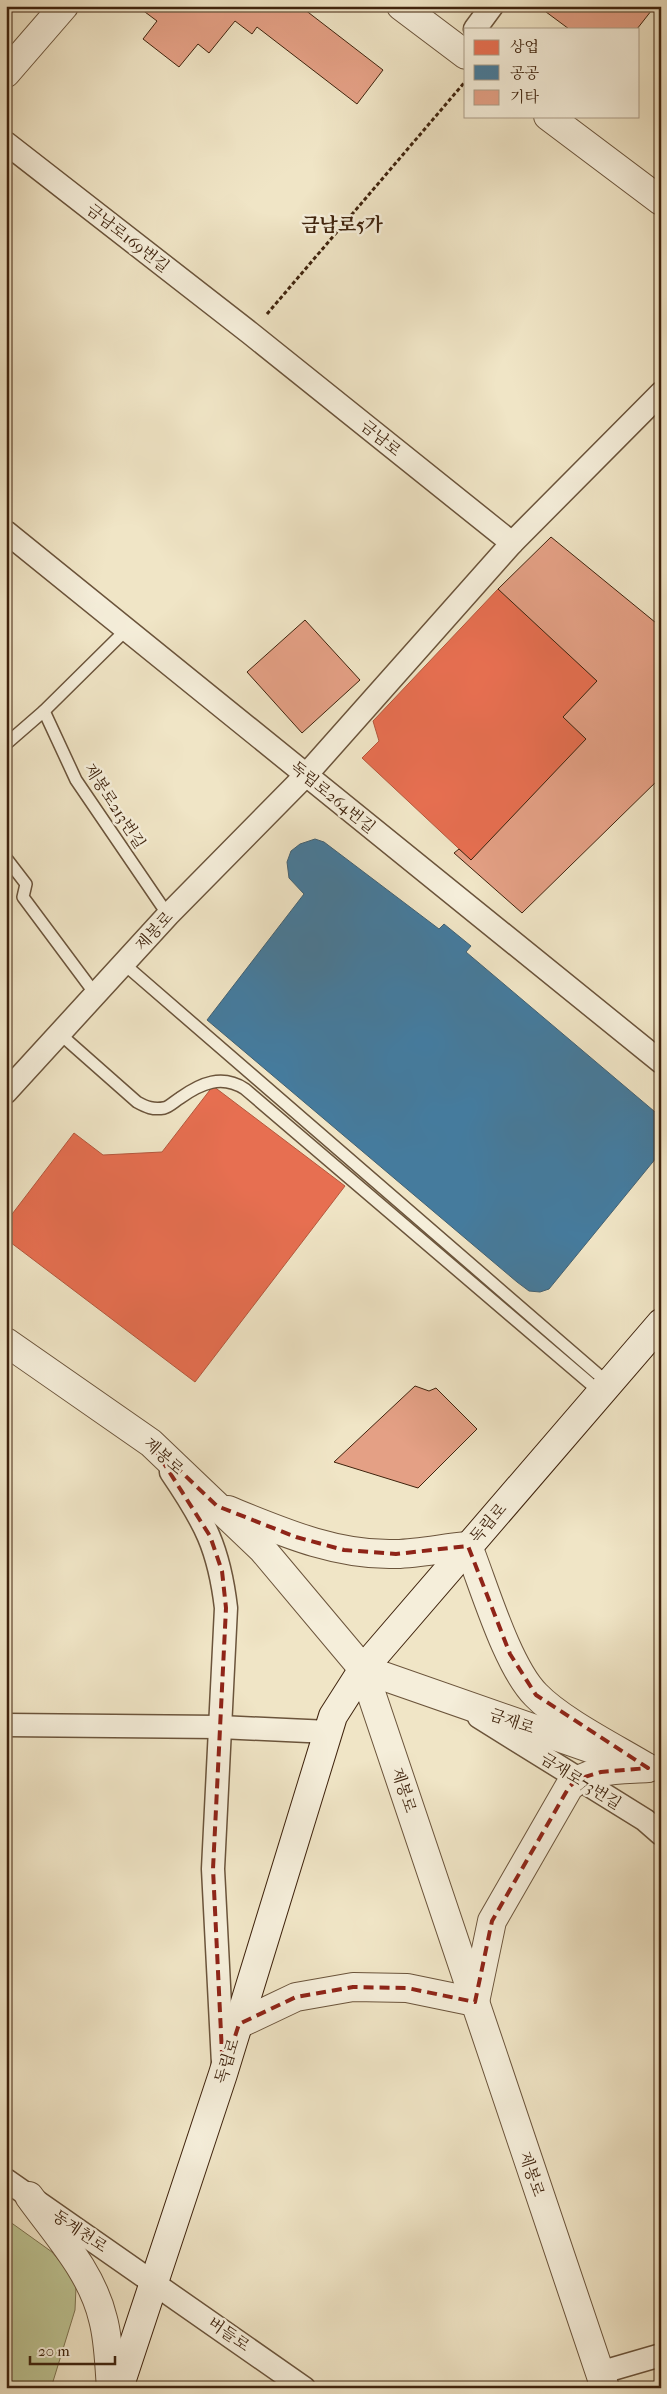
<svg xmlns="http://www.w3.org/2000/svg" width="667" height="2394" viewBox="0 0 667 2394" font-family="'IM FELL French Canon','Noto Serif KR',serif">
<style>
.green{fill:#bdc392;stroke:#7e7350}
.shops{fill:#e76f51;stroke:#b5583d}
.public{fill:#457b9d;stroke:#436172}
.building{fill:#e4a085;stroke:#3f230d}
.lines{fill:none;stroke-linecap:round;stroke-linejoin:round}
.service-casing{stroke:#6b543b;stroke-width:14}
.minor-casing{stroke:#6b543b;stroke-width:25}
.tertiary-casing{stroke:#6b543b;stroke-width:30}
.secondary-casing{stroke:#3f230d;stroke-width:30}
.path{stroke:#3f230d;stroke-width:3;stroke-dasharray:4 2.5;stroke-linecap:butt}
.service{stroke:#f5eeda;stroke-width:11}
.minor{stroke:#f5eeda;stroke-width:22}
.tertiary{stroke:#f5eeda;stroke-width:28}
.secondary{stroke:#f5eeda;stroke-width:28}
.marked{fill:none;stroke:#8f2418;stroke-width:4;stroke-dasharray:10 6;stroke-linejoin:round}
.labels{text-anchor:middle;dominant-baseline:central;stroke-width:5;stroke-linejoin:round;paint-order:stroke}
.street-label{font-size:16px;fill:#3f230d;stroke:#f5eeda}
.quarter-label{font-size:19px;font-weight:bold;fill:#3f230d;stroke:#f5eeda}
</style>
<rect width="100%" height="100%" fill="#f0e5c6"/>
<filter id="stains"><feTurbulence type="fractalNoise" baseFrequency=".004" numOctaves="4"/><feColorMatrix values="0 0 0 0 .2 0 0 0 0 .09 0 0 0 0 .02 0 0 0 .5 -.17"/></filter>
<radialGradient id="worn" r=".72"><stop offset=".6" stop-color="#630" stop-opacity="0"/><stop offset="1" stop-color="#630" stop-opacity=".3"/></radialGradient>
<path class="green" d="M6,2219L52,2252L71,2275L76,2287L75,2310L51,2388H6Z"/>
<g class="shops">
<path d="M498,589L597,681L563,717L586,739L471,860L362,758L379,741L373,721Z"/>
<path d="M213,1086L345,1186L195,1382L6,1239V1222L74,1133L103,1155L162,1152Z"/>
</g>
<path class="public" d="M315,839L324,842L439,929L444,924L471,946L466,952L661,1117V1152L549,1289L540,1292L529,1291L517,1282L207,1020L304,894L289,878L287,862L291,851L300,844Z"/>
<g class="building">
<path d="M137,6H300L383,70L357,104L257,27L252,34L235,21L209,53L198,44L179,67L143,39L157,21Z"/>
<path d="M538,6H655L637,29H569Z"/>
<path d="M551,537L661,627V777L522,913L454,853L459,849L471,860L586,739L563,717L597,681L498,589Z"/>
<path d="M305,620L360,680L302,733L247,672Z"/>
<path d="M415,1386L429,1391L436,1388L477,1429L418,1488L334,1462Z"/>
</g>
<g class="lines">
<g class="service-casing">
<g id="service">
<path d="M44,711L76,780L168,915"/>
<path d="M6,744L44,711L128,628"/>
<path d="M6,858L26,884L23,897L96,995"/>
<path d="M124,964L608,1383"/>
<path d="M60,1034L137,1102C146,1107 153,1110 164,1108C169,1107 175,1101 180,1098C201,1083 222,1074 245,1089L600,1392"/>
</g>
</g>
<g class="minor-casing">
<g id="minor">
<path d="M475,29L492,6"/>
<path d="M6,143L250,333L512,543"/>
<path d="M6,532L661,1062"/>
<path d="M6,1092L168,915L306,775L512,543L661,393"/>
<path d="M171,1472C205,1522 219,1548 226,1608L213,1869L223,2064"/>
<path d="M479,1717L645,1820L661,1834"/>
<path d="M6,1725L220,1727L329,1732"/>
<path d="M6,2180L304,2388"/>
<path d="M599,2373L661,2355"/>
</g>
</g>
<g class="tertiary-casing">
<g id="tertiary">
<path d="M401,6L466,55"/>
<path d="M6,73L64,6"/>
<path d="M548,116L661,201"/>
<path d="M6,1342L151,1443L263,1550L363,1669L605,2388"/>
<path d="M228,1510C282,1532 337,1556 396,1554C420,1553 445,1548 468,1546C484,1586 507,1666 536,1695C561,1721 615,1748 648,1768"/>
<path d="M363,1669L598,1751"/>
<path d="M239,2024L296,1997L353,1987L407,1988L475,2002L492,1921L569,1787C590,1768 621,1770 648,1768"/>
<path d="M29,2196C57,2235 92,2272 103,2319C109,2341 109,2365 111,2388"/>
</g>
</g>
<g class="secondary-casing">
<path id="secondary" d="M119,2388L223,2074L333,1716L363,1669L661,1323"/>
</g>
<path class="path" d="M267,314L464,83"/>
<use href="#service" class="service"/>
<use href="#minor" class="minor"/>
<use href="#tertiary" class="tertiary"/>
<use href="#secondary" class="secondary"/>
</g>
<path class="marked" d="M151,1443L217,1506L296,1537L344,1550L396,1554L468,1546L510,1654L536,1695L648,1768L601,1772L578,1779L569,1787L492,1921L475,2002L407,1988L353,1987L296,1997L239,2024L223,2074L213,1869L226,1608L222,1571L210,1536Z"/>
<g class="labels">
<g class="street-label">
<text transform="translate(128 238) rotate(38)">금남로169번길</text>
<text transform="translate(381 438) rotate(39)">금남로</text>
<text transform="translate(333 797) rotate(39)">독립로264번길</text>
<text transform="translate(115 806) rotate(57)">제봉로213번길</text>
<text transform="translate(154 931) rotate(-47)">제봉로</text>
<text transform="translate(164 1456) rotate(42)">제봉로</text>
<text transform="translate(488 1523) rotate(-49)">독립로</text>
<text transform="translate(512 1721) rotate(19)">금재로</text>
<text transform="translate(581 1781) rotate(32)">금재로73번길</text>
<text transform="translate(404 1790) rotate(72)">제봉로</text>
<text transform="translate(227 2061) rotate(-72)">독립로</text>
<text transform="translate(532 2174) rotate(71)">제봉로</text>
<text transform="translate(80 2231) rotate(34)">동계천로</text>
<text transform="translate(229 2334) rotate(35)">버들로</text>
</g>
<g class="quarter-label">
<text x="342" y="225">금남로5가</text>
</g>
</g>
<rect width="667" height="2394" fill="none" stroke="#f0e5c6" stroke-width="25"/>
<rect x="8" y="8" width="652" height="2379" fill="none" stroke="#3f230d" stroke-width="2.5"/>
<rect x="12" y="12" width="642" height="2369" fill="none" stroke="#3f230d"/>
<rect x="464" y="28" width="175" height="90" fill="#f5eeda" stroke="#ac9d88"/>
<rect x="474" y="40" width="25" height="15" fill="#e76f51" stroke="#ac9d88"/>
<text x="510" y="52" font-size="15" fill="#3f230d">상업</text>
<rect x="474" y="65" width="25" height="15" fill="#457b9d" stroke="#ac9d88"/>
<text x="510" y="78" font-size="15" fill="#3f230d">공공</text>
<rect x="474" y="90" width="25" height="15" fill="#e4a085" stroke="#ac9d88"/>
<text x="510" y="102" font-size="15" fill="#3f230d">기타</text>
<path d="M30 2356v8h85v-8" fill="none" stroke="#3f230d" stroke-width="2.5"/>
<text x="38" y="2356" font-size="15" fill="#3f230d" stroke="#f5eeda" stroke-width="4" paint-order="stroke">20 m</text>
<rect width="100%" height="100%" filter="url(#stains)"/>
<rect width="100%" height="100%" fill="url(#worn)"/>
</svg>
